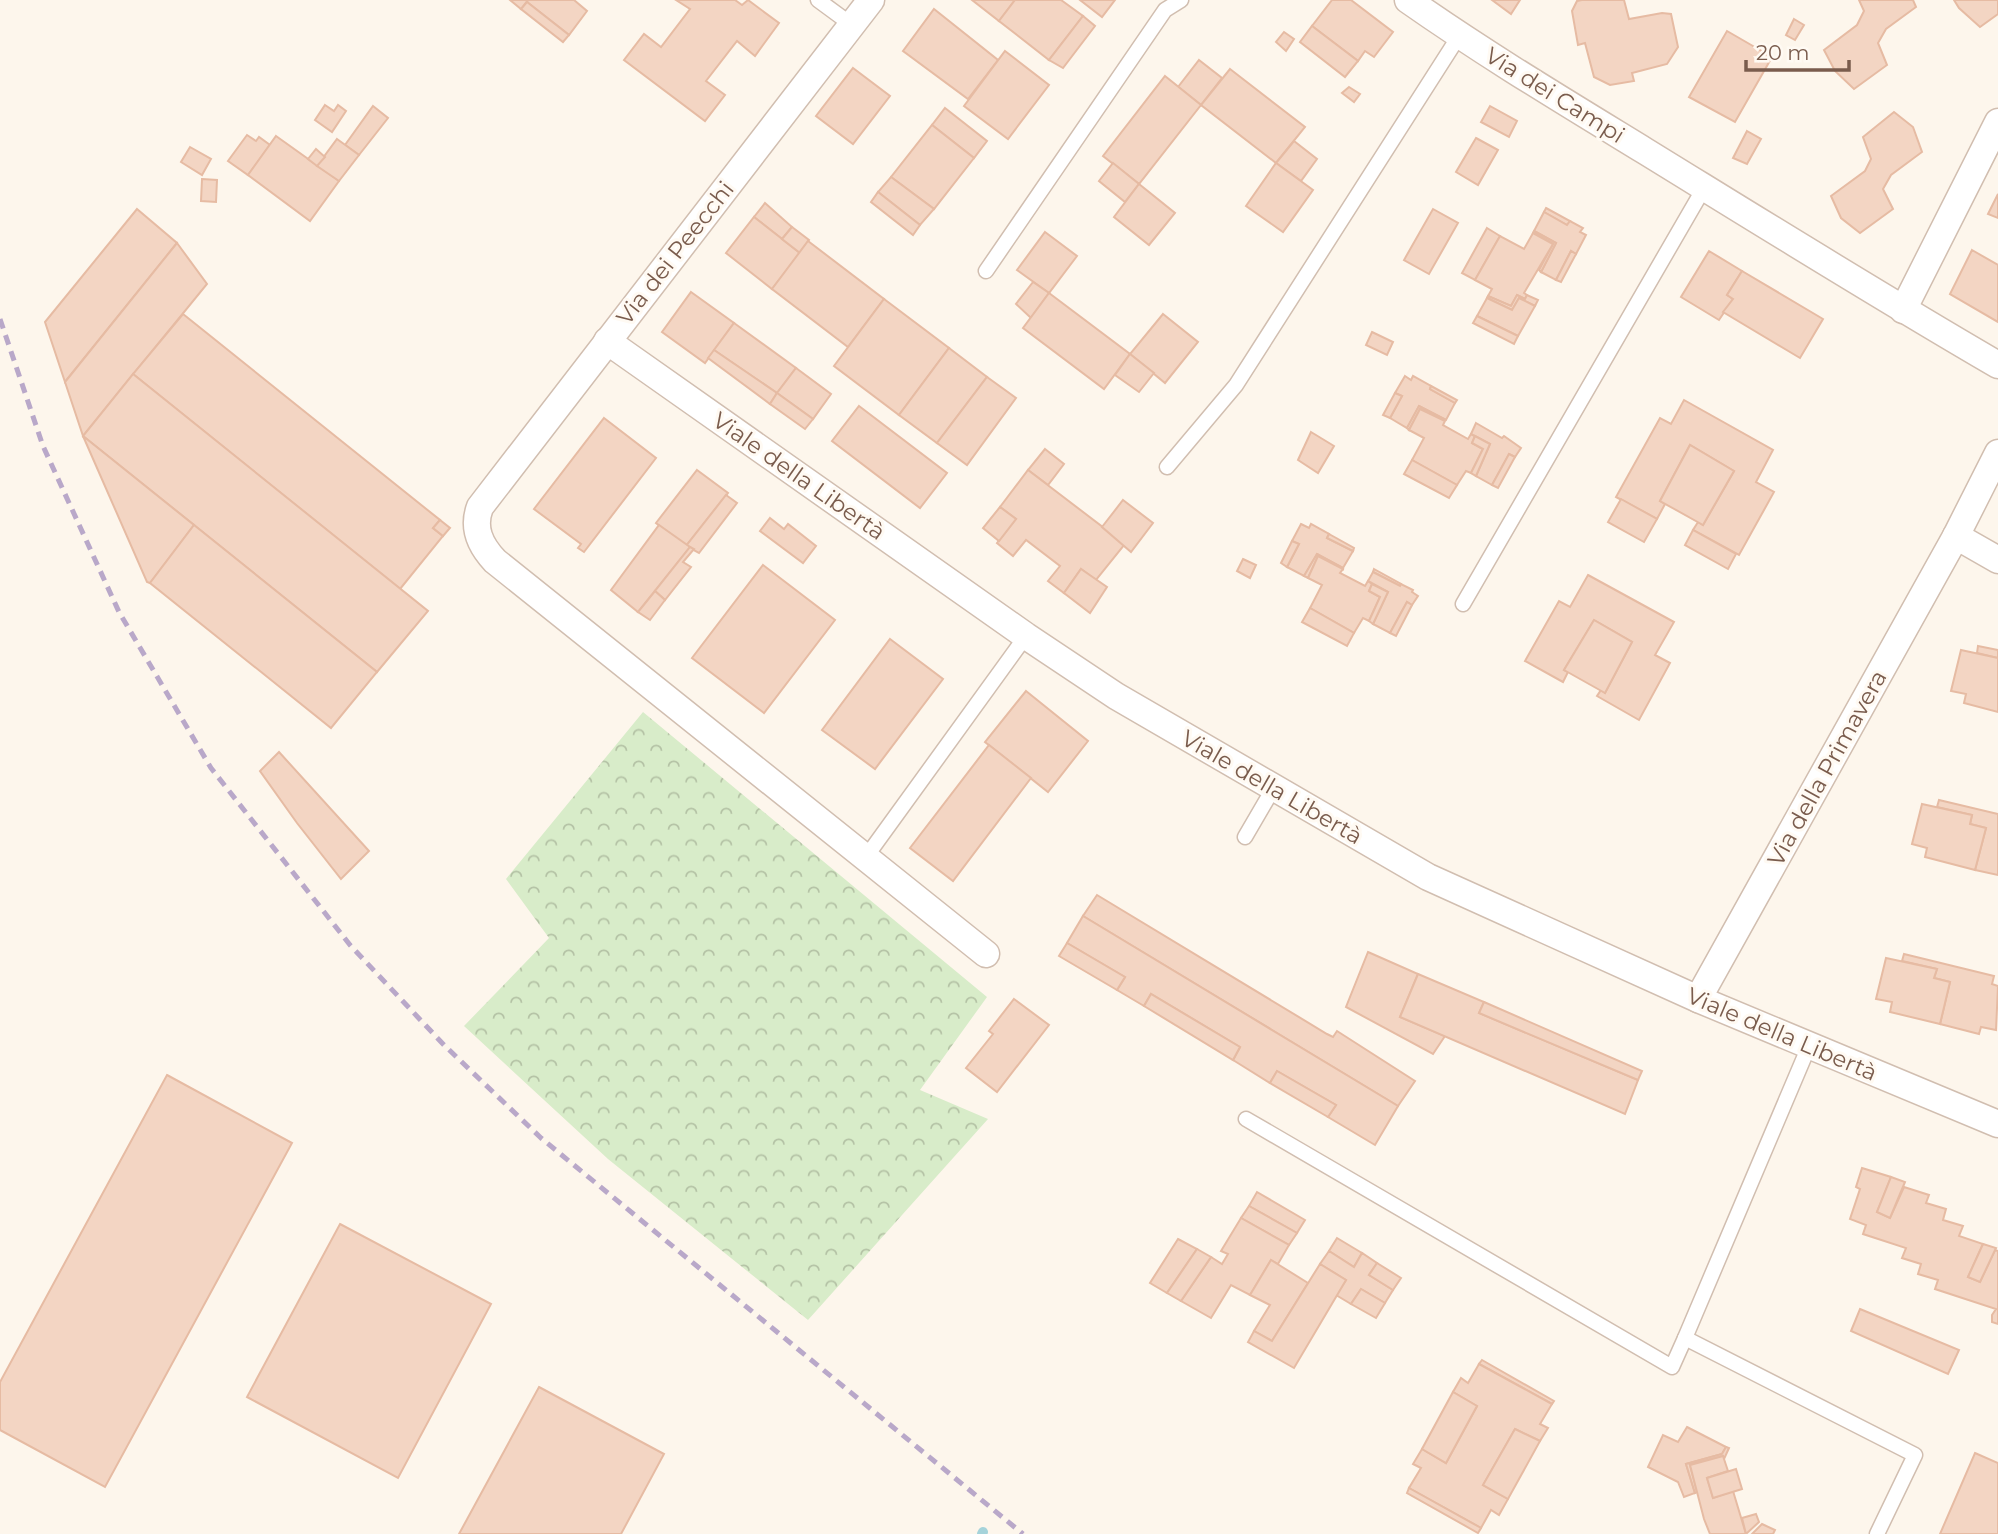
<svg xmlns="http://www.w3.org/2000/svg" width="1998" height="1534" viewBox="0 0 1998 1534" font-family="Montserrat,sans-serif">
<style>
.park{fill:url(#park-crowns)}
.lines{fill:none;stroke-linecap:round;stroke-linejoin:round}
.stream{stroke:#a5d3da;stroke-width:10}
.building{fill:#f3d5c3;stroke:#e6bba3;stroke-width:2}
.service-casing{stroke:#d1beb0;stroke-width:17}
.minor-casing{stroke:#d1beb0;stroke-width:29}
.service{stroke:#fff;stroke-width:14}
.minor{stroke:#fff;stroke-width:26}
.rail{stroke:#b9a8c9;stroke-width:5;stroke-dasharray:10 7;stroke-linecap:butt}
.labels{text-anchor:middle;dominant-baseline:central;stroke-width:6;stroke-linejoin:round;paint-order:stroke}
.street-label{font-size:23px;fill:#7a5c4d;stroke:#fffaf3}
</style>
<defs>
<pattern id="park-crowns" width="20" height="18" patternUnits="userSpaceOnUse" patternTransform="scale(1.75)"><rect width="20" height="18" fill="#d8ecc9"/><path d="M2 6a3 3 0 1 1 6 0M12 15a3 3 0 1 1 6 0" fill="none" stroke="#b4c2a5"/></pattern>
</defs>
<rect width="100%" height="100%" fill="#fdf6ec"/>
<path class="park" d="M643,712L987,997L920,1090L988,1119L808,1320L608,1159L464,1026L549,938L506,879Z"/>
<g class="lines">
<path class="stream" d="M982,1534L983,1532"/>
</g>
<g class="building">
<path d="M510,0H528L521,9Z"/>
<path d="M528,0H574L587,11L569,35L527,2Z"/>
<path d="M676,0H735L742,5L748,0L779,23L755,56L737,41L706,81L725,95L705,121L624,60L644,34L661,47L690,9Z"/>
<path d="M972,0H1015L999,21Z"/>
<path d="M1015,0H1061L1083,16L1049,60L999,21Z"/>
<path d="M1080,0H1115L1102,17Z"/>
<path d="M1332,0H1351L1393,32L1374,57L1365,51L1358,61L1312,26Z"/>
<path d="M1492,0H1520L1511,14Z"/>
<path d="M1582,0H1624L1629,19L1662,13L1671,14L1678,47L1667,64L1632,73L1634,81L1610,85L1594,77L1585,43L1578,45L1572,11L1577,1Z"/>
<path d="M1859,0H1913L1916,7L1886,29L1878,43L1887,65L1854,89L1835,71L1824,50L1857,25L1864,11Z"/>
<path d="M1954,0H1998V14L1980,27L1959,8Z"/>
<path d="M527,2L569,35L563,42L521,9Z"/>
<path d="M934,9L998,60L968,99L903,51Z"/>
<path d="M1083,16L1095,26L1063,68L1049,60Z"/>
<path d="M1794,19L1804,25L1795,40L1786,35Z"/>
<path d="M1312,26L1358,61L1345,77L1300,42Z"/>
<path d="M1727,31L1772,57L1735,122L1689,97Z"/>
<path d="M1284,32L1294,39L1286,51L1276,42Z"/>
<path d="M1005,51L1049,85L1008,139L964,106Z"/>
<path d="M1199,60L1222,78L1201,105L1178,87Z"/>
<path d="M853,68L890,96L853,144L816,116Z"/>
<path d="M1230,69L1305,127L1276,163L1201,105Z"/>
<path d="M1165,76L1201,105L1139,184L1103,156Z"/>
<path d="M1349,87L1360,94L1354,102L1342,93Z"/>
<path d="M325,105L334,111L338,105L346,111L332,132L315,120Z"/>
<path d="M373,106L388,118L359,155L345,145Z"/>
<path d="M1490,106L1517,121L1509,137L1481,122Z"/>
<path d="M945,108L987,141L974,158L932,125Z"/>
<path d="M1894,112L1913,127L1922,152L1891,175L1883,189L1893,209L1860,233L1841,218L1831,196L1865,171L1871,159L1863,137Z"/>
<path d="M932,125L974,158L934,209L891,177Z"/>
<path d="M1747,131L1761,139L1747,164L1733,158Z"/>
<path d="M247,135L256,141L259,137L270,145L248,175L228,161Z"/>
<path d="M276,136L339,181L310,221L248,175Z"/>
<path d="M1476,138L1498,150L1478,185L1456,172Z"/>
<path d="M337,139L359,155L339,181L317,166Z"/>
<path d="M1294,141L1317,159L1301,181L1276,163Z"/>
<path d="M190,147L211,159L202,175L181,162Z"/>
<path d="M316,149L325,157L317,166L308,159Z"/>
<path d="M1113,163L1139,184L1125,202L1099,181Z"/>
<path d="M1276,163L1313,190L1283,232L1246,206Z"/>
<path d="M891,177L934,209L920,225L878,192Z"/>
<path d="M202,179L217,180L216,202L201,201Z"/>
<path d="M1139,184L1175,213L1149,245L1114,217Z"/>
<path d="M878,192L920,225L913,235L871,202Z"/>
<path d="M1998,194V218L1988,214Z"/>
<path d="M765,203L792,227L782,239L754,217Z"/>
<path d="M1546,208L1570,221L1567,225L1544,212Z"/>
<path d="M137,209L177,243L65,382L45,322Z"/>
<path d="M1433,209L1458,223L1429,274L1404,260Z"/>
<path d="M1544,212L1567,225L1570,221L1583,228L1580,232L1586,235L1576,254L1571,251L1556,280L1541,272L1556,243L1534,231Z"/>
<path d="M754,217L800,253L772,289L726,253Z"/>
<path d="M792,227L809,240L800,253L782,239Z"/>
<path d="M1487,228L1500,236L1475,280L1462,273Z"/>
<path d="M1534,231L1556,243L1541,272L1539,270L1553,244L1533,233Z"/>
<path d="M1045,232L1077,256L1049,293L1017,270Z"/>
<path d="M1533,233L1553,244L1524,293L1527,295L1525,299L1517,295L1511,306L1488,296L1492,289L1475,280L1500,236L1524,249Z"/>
<path d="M808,241L884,299L848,347L772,289Z"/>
<path d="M177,243L207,284L83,436L65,382Z"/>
<path d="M1972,250L1998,265V322L1950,294Z"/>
<path d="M1571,251L1576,254L1561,282L1556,280Z"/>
<path d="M1709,251L1742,271L1727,295L1733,299L1719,320L1681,297Z"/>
<path d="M1742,271L1823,319L1800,358L1723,312L1733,299L1727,295Z"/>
<path d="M1033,282L1049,293L1031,318L1016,304Z"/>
<path d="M691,292L734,323L705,363L662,332Z"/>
<path d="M1049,293L1130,354L1104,389L1023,328Z"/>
<path d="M1517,295L1525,299L1527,295L1538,300L1535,306L1519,298L1512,310L1487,298L1488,296L1511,306Z"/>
<path d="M1487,298L1512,310L1519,298L1535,306L1518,336L1477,316Z"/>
<path d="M884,299L949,348L899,415L834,366Z"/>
<path d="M183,314L440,520L433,528L443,536L400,589L133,374Z"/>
<path d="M1163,314L1198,342L1165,383L1130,354Z"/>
<path d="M1477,316L1518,336L1514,344L1473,323Z"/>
<path d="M734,323L796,368L777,393L714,350Z"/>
<path d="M1372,332L1393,342L1387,355L1366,345Z"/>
<path d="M949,348L987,377L937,443L899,415Z"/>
<path d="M714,350L777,393L770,404L708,358Z"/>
<path d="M1130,354L1154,373L1139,392L1115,375Z"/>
<path d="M796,368L831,394L813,419L777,393Z"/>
<path d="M133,374L428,611L377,672L83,436Z"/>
<path d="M1405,376L1411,380L1413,376L1431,386L1430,389L1455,403L1446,420L1419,406L1407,428L1390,418L1402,396L1395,393Z"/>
<path d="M987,377L1016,398L967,465L937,443Z"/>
<path d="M1431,386L1457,400L1455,403L1430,389Z"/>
<path d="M777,393L813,419L805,429L770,404Z"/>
<path d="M1395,393L1402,396L1390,418L1383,415Z"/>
<path d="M1684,400L1773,450L1756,482L1774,492L1739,555L1693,530L1698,522L1703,525L1734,471L1690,445L1660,501L1665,504L1657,519L1616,497L1660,418L1671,424Z"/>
<path d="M859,406L947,473L920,508L832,441Z"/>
<path d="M1419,406L1446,420L1420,409L1409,430L1407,428Z"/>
<path d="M1420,409L1445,421L1443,425L1468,439L1471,434L1475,436L1472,443L1483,449L1471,473L1466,471L1457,485L1412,460L1424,438L1409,430Z"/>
<path d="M604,418L656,458L584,552L578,548L581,544L534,509Z"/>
<path d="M1476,423L1502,438L1504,436L1521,448L1515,457L1509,454L1492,485L1476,476L1490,444L1471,434Z"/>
<path d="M1311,432L1334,446L1318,473L1298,460Z"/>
<path d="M83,436L194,525L150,583L147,582Z"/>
<path d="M1475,436L1490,444L1476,476L1471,473L1483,449L1472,443Z"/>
<path d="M1690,445L1734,471L1703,525L1660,501Z"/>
<path d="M1045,449L1064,464L1048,485L1028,470Z"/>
<path d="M1509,454L1515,457L1498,488L1492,485Z"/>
<path d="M1412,460L1457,485L1449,498L1404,474Z"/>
<path d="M697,470L728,493L686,546L656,523Z"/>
<path d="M1028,470L1125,544L1096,580L1081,569L1064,593L1048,581L1060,566L1026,540L1013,556L997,543L1016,519L1000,507Z"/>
<path d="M726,495L737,503L699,553L686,546Z"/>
<path d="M1621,499L1657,519L1644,542L1608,522Z"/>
<path d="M1123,500L1153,523L1131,552L1102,527Z"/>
<path d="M1000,507L1016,519L999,541L983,528Z"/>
<path d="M770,518L784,529L788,524L816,546L803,563L760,531Z"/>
<path d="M440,520L450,528L443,536L433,528Z"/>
<path d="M1301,524L1309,528L1311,524L1329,534L1327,538L1353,551L1343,568L1317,554L1304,576L1287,567L1299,544L1292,541Z"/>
<path d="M194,525L377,672L331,728L150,583Z"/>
<path d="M659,525L690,547L638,612L611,590Z"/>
<path d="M1693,530L1736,554L1728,569L1685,545Z"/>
<path d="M1329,534L1354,548L1353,551L1327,538Z"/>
<path d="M1292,541L1299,544L1287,567L1281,563Z"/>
<path d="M690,547L694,549L683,562L691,567L665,600L655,591Z"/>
<path d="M1317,554L1343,568V569L1318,556L1308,578L1304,576Z"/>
<path d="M1318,556L1343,569L1340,573L1365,586L1368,581L1372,584L1369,591L1380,597L1369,621L1363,618L1354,633L1310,608L1322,585L1308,578Z"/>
<path d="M1243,559L1256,565L1250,578L1237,571Z"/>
<path d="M763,565L835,620L764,713L692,658Z"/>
<path d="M1081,569L1107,587L1090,613L1064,593Z"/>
<path d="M1374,569L1401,584L1400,586L1373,572Z"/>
<path d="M1373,572L1400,586L1401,584L1413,590L1412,592L1418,596L1412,605L1407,602L1390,633L1373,624L1388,592L1368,581Z"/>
<path d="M1588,575L1674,622L1655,655L1670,663L1639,720L1597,696L1601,690L1605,693L1632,642L1594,620L1564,670L1568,672L1563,682L1525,661L1559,601L1570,607Z"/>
<path d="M1372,584L1388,592L1373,624L1369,621L1380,597L1369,591Z"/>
<path d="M655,591L665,600L650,620L638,612Z"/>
<path d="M1407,602L1412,605L1396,636L1390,633Z"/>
<path d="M1310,608L1354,633L1347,646L1302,622Z"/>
<path d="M1594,620L1632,642L1605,693L1564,670Z"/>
<path d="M890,639L943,679L875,769L822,730Z"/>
<path d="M1978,646L1998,650V658L1977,653Z"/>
<path d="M1961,650L1998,658V712L1964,703L1966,694L1951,691Z"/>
<path d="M1026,691L1088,741L1048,792L985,742Z"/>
<path d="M989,745L1031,778L953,881L910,848Z"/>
<path d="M279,752L369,851L341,879L297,823L260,771Z"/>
<path d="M1939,800L1998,814V875L1975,870L1986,828L1970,824L1972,815L1937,807Z"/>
<path d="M1922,804L1972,815L1970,824L1986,828L1975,870L1925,857L1927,848L1912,844Z"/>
<path d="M1097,895L1327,1034L1333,1037L1337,1031L1415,1081L1398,1106L1083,916Z"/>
<path d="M1083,916L1398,1106L1375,1145L1328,1117L1336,1105L1277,1071L1270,1083L1233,1060L1240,1047L1151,994L1144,1006L1117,990L1125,977L1067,943Z"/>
<path d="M1067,943L1125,977L1117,990L1059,956Z"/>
<path d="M1368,952L1418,974L1400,1017L1445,1036L1433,1054L1346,1007Z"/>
<path d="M1904,954L1994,976L1992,984L1998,986L1996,1030L1981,1027L1979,1034L1940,1024L1950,982L1934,978L1937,969L1902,961Z"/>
<path d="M1886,958L1937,969L1934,978L1950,982L1940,1024L1890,1012L1892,1002L1876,999Z"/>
<path d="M1418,974L1484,1002L1479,1013L1638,1080L1625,1114L1400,1017Z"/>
<path d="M1151,994L1240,1047L1233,1060L1144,1006Z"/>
<path d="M1014,999L1049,1025L997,1092L966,1068L993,1034L989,1031Z"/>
<path d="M1484,1002L1642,1071L1638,1080L1479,1013Z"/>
<path d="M1277,1071L1336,1105L1328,1117L1270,1083Z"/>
<path d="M167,1075L292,1143L105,1487L0,1430V1382Z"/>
<path d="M1862,1168L1891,1177L1877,1212L1890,1218L1904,1187L1929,1195L1926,1203L1946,1209L1943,1220L1963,1226L1959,1236L1983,1244L1968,1277L1980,1282L1995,1250L1998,1251V1324L1992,1322V1315L1996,1309L1935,1289L1938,1280L1918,1274L1921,1264L1902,1258L1906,1248L1863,1234L1866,1225L1850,1219L1860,1189L1856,1187Z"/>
<path d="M1891,1177L1905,1182L1890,1218L1877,1212Z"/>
<path d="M1257,1192L1305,1220L1297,1233L1249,1206Z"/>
<path d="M1249,1206L1297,1233L1289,1245L1241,1218Z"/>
<path d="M1241,1218L1289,1245L1278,1264L1271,1260L1250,1295L1231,1285L1211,1318L1181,1301L1211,1257L1222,1264L1228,1254L1221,1251Z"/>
<path d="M340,1224L491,1304L398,1478L247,1397Z"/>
<path d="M1337,1238L1362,1253L1354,1267L1329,1251Z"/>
<path d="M1178,1239L1197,1249L1167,1293L1150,1283Z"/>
<path d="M1983,1244L1996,1248L1980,1282L1968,1277Z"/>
<path d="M1197,1249L1211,1257L1181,1301L1167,1293Z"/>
<path d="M1329,1251L1354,1267L1362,1253L1377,1263L1369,1275L1393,1290L1385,1303L1361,1289L1351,1304L1336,1295L1346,1280L1320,1264Z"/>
<path d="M1271,1260L1308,1283L1272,1341L1254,1331L1270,1305L1250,1295Z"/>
<path d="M1377,1263L1401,1278L1393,1290L1369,1275Z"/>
<path d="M1320,1264L1346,1280L1294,1368L1248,1342L1254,1331L1272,1341Z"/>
<path d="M1361,1289L1385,1303L1376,1318L1351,1304Z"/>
<path d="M1860,1309L1959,1350L1948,1374L1851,1331Z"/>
<path d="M1482,1360L1554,1401L1552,1404L1479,1364Z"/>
<path d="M1479,1364L1552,1404L1540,1424L1548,1428L1540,1441L1515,1429L1483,1485L1508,1499L1499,1515L1491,1510L1481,1528L1409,1488L1421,1468L1413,1464L1422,1449L1446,1463L1477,1406L1453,1392L1461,1378L1468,1383Z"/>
<path d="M539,1387L664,1454L621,1534H459Z"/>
<path d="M1453,1392L1477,1406L1446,1463L1422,1449Z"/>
<path d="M1687,1427L1726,1447L1722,1454L1686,1464L1695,1493L1684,1497L1678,1482L1648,1467L1663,1435L1678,1442Z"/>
<path d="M1515,1429L1540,1441L1508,1499L1483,1485Z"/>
<path d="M1726,1447L1729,1448L1724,1459L1723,1456L1690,1465L1697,1492L1695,1493L1686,1464L1722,1454Z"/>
<path d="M1975,1453L1998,1463V1534H1940Z"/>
<path d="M1723,1456L1728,1471L1707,1478L1713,1498L1733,1491L1746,1534H1710L1704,1519L1690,1465Z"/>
<path d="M1736,1469L1742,1489L1713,1498L1707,1478Z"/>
<path d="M1409,1488L1481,1528L1478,1533L1407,1493Z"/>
<path d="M1756,1514L1759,1522L1746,1534L1742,1518Z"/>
<path d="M1762,1524L1775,1530L1773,1534H1752Z"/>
</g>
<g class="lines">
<g class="service-casing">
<g id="service">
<path d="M818,0L852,25"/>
<path d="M986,271L1165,10L1181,0"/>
<path d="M1167,467L1236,385L1459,36"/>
<path d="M1463,604L1704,188"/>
<path d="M1245,837L1273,789"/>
<path d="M866,857L1026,636"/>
<path d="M1809,1046L1685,1338L1915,1455L1877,1534"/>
<path d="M1246,1119L1672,1367L1685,1338"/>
</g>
</g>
<g class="minor-casing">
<g id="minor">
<path d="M871,0L480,507C472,528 480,545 495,561L986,954"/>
<path d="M1408,0C1485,54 1565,102 1645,151C1762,223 1879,296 1998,365"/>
<path d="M1903,310L1998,122"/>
<path d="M607,341L1026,636L1116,696L1428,877L1698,999L1998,1124"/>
<path d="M1956,536L1998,560"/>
<path d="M1698,999L1956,536L1998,453"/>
</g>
</g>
<use href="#service" class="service"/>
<use href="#minor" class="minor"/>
<path class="rail" d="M0,319L43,446L119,612L211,768L350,945L444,1045L541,1138L1023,1534"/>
</g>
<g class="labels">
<g class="street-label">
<text transform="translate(1555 95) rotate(32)">Via dei Campi</text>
<text transform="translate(675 253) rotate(-52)">Via dei Peecchi</text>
<text transform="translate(799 476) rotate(35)">Viale della Libertà</text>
<text transform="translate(1827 768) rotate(-61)">Via della Primavera</text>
<text transform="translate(1272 787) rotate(30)">Viale della Libertà</text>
<text transform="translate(1782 1034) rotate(23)">Viale della Libertà</text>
</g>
</g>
<path d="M1746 60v10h103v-10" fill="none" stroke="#7a5c4d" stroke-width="3.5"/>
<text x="1756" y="60" font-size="21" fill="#7a5c4d" stroke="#fffaf3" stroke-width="5" paint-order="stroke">20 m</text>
</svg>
